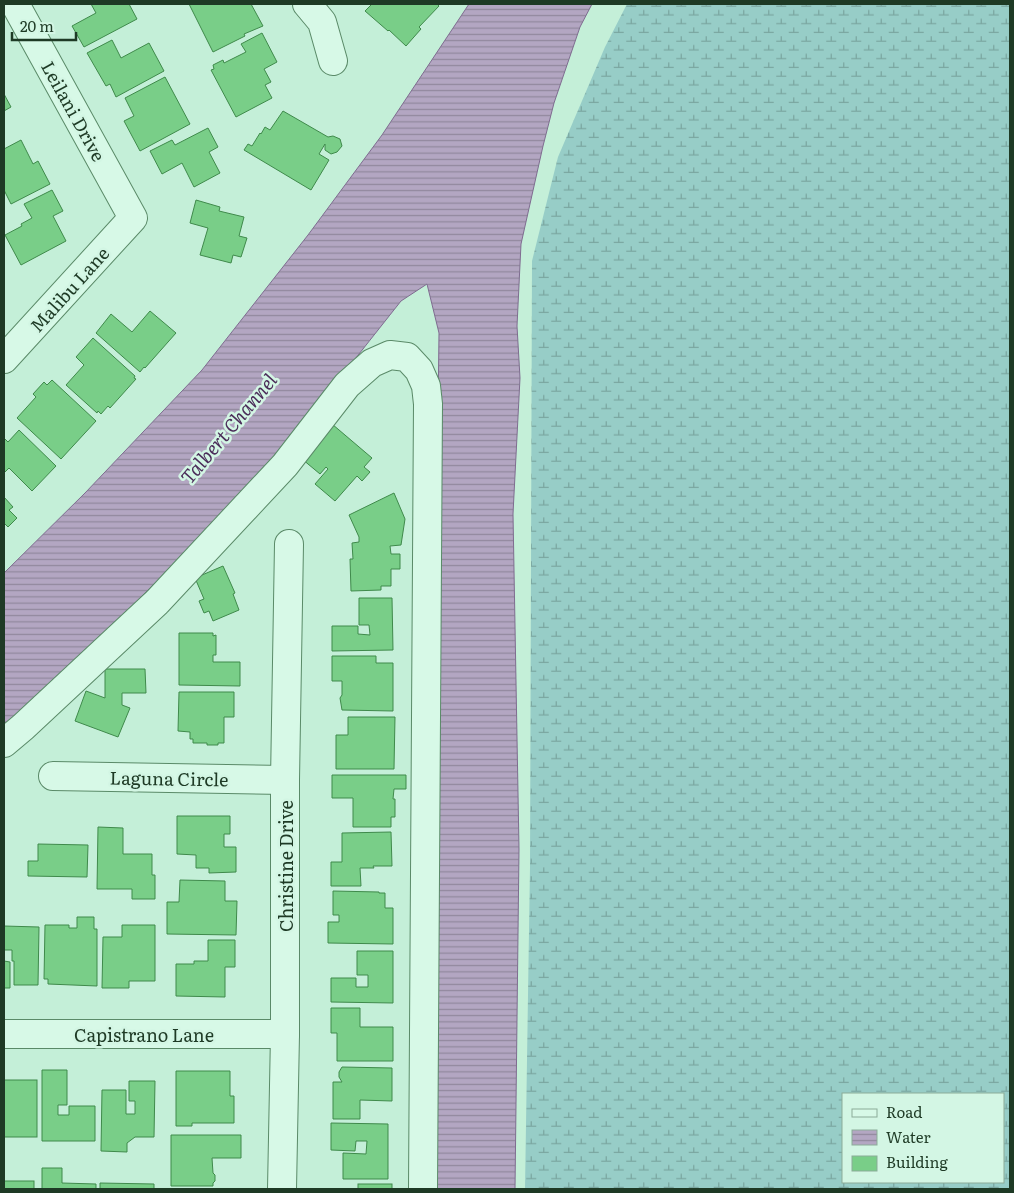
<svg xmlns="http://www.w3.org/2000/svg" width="1014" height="1193" viewBox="0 0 1014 1193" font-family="Literata,serif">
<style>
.wetland{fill:url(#wetland-marsh);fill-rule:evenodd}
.water{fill:url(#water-rules);stroke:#7f6c90}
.building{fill:#79ce88;stroke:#3f8a4b}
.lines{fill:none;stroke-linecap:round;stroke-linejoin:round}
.minor-casing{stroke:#5a8a68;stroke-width:30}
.minor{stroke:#d7f9e7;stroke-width:28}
.labels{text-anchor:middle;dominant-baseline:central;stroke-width:5;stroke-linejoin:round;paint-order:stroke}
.street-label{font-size:18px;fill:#1e3a25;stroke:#d3f6e4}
.water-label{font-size:19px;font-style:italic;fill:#4c2d5a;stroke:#d3f6e4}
</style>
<defs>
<pattern id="wetland-marsh" width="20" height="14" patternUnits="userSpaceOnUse" patternTransform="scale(1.25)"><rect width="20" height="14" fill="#97cdc7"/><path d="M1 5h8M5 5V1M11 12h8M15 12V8" fill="none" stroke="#7ba7a1"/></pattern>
<pattern id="water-rules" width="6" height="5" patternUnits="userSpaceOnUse" patternTransform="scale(1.25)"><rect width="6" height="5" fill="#b3a6c2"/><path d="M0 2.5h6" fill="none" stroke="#91889d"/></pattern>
</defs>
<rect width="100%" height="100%" fill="#c4efd8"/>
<path class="wetland" d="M627,4H1010V1189H525L530,867L532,261L558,157L605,47ZM843,1094H1003V1182H843Z"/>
<path class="water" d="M469,4H592L580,27L554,103L543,146L521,244L517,326L520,378L513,514L519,849L515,1189H431L435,653L439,333L427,284L401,301L340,378L263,469L165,573L79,659L4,726V573L85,493L202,370L308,235L382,135Z"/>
<g class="building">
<path d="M91,4H129L137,19L84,47L72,26L96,13Z"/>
<path d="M189,4H251L263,26L244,34L245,36L213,52Z"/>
<path d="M372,4H437L439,6L419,27L421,29L406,46L389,30L388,31L365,11Z"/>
<path d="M262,33L277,62L264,69L271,82L265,85L272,98L236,117L211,70L214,69L213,65L223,60L224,63L246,52L241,44Z"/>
<path d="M112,40L121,58L149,43L164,71L116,97L110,84L106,86L87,53Z"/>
<path d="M165,77L190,124L140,151L124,121L134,116L125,98Z"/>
<path d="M4,94L11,107L4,111Z"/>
<path d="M283,111L328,137L333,136L340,139L342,146L337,152L331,154L325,150V144L319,154L329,160L311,190L244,150L248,144L252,146L260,133L261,134L265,127L270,130Z"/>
<path d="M208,128L218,147L209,152L220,173L194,187L182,163L162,174L150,151L172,140L175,145Z"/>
<path d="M21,140L33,164L38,161L50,184L11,204L4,190V149Z"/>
<path d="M52,190L63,211L53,216L66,241L21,265L5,235L22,226L21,224L32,218L24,204Z"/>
<path d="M196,200L220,207L219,211L244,217L239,236L247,238L241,257L233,255L231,263L200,255L208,228L190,223Z"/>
<path d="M150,311L176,333L145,368L144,367L140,372L96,333L111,314L132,332Z"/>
<path d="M93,338L135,376L134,378L136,379L110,408L108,406L101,414L98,411L97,413L66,385L84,365L76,357Z"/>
<path d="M52,380L96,421L61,459L17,418L36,397L33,394L44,382L47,385Z"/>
<path d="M332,424L372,458L364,467L370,472L362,481L357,476L335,501L315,484L328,469L326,467L320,474L302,459Z"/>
<path d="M19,430L56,466L32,491L9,468L4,473V438L8,442Z"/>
<path d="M394,493L405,519L401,545L390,546L391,554H400V569H391V586H381V590L351,591L350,559H353L352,543L359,542V537L349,515Z"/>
<path d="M4,497L13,507L9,510L17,518L8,527L4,523Z"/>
<path d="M223,566L235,593L233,594L239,610L213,621L209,611L204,613L199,601L204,599L195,578Z"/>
<path d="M359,598H392L393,650L332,651V626H358V634L370,635L369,625H359Z"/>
<path d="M179,633H213V636L216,635V655H213V662H240V686L179,685Z"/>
<path d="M332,656H376V663H393V711L342,710L340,698L342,695V681H332Z"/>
<path d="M105,669H145L146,693H122V705L130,708L118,737L75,721L86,691L105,698Z"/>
<path d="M179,692H234V717H224V743H218V745H207V743H193V739H190V732L178,731Z"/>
<path d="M348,717H395L394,769H336V735H348Z"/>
<path d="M332,775H406V789H394L393,799H395V817H391V827H353V798H332Z"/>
<path d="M177,816H230V834H224V847H236V872L209,873V868H196V855L177,854Z"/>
<path d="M98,827L123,828V854H152V875H155V899H132V889H97Z"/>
<path d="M391,832L392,866H373L374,868H360L361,886H331V862H342V833Z"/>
<path d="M38,844L88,845L87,877L28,876V861H38Z"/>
<path d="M180,880L225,881V901H237L236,935L167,934V902H179Z"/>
<path d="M333,891L379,892V893H385V908H393V944L328,943V922H339V915H333Z"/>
<path d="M77,917H94V929H97V986L48,984V979H44L45,925H69V928H77Z"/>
<path d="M122,925H155V981H129V988H102L103,937H122Z"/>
<path d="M4,926L39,927L38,985H14V961H12V950H4Z"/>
<path d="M208,940H235V967H225V997L176,996V964H194V961H208Z"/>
<path d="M357,951H393V1003L331,1002V978H356V987H368V975H357Z"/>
<path d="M4,961L10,962V988H4Z"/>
<path d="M331,1008H360V1027H393V1061H337V1033H331Z"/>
<path d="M342,1067L392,1068V1101L360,1100V1119H333V1082H342L339,1077V1072Z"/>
<path d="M42,1070H67V1105H58V1115H69V1106H95V1141H42Z"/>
<path d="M176,1071H230V1096H234V1123H192V1126H176Z"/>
<rect x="4" y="1080" width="33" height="57"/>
<path d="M129,1081H155L154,1137H135L127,1143V1152L101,1151L102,1090H126V1114H135V1101H129Z"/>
<path d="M331,1123L388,1124V1179H343V1153L366,1154L367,1141H356L355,1151L331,1150Z"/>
<path d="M171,1135H241V1158H212L213,1173L215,1175V1181L213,1183V1186H171Z"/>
<path d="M42,1168H62V1183L96,1184V1189H42Z"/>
<rect x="4" y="1181" width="30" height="8"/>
<path d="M100,1183L154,1184V1189H100Z"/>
<rect x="358" y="1184" width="34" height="5"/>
</g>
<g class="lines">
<g class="minor-casing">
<g id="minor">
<path d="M307,4L322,22L333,61"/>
<path d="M4,359L133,218L15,4"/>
<path d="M4,743L23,727L157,602L285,465L347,385L372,363L390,355L407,357L419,370L426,386L428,404L423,1189"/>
<path d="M53,776L285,780"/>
<path d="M4,1034H285"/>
<path d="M282,1189L285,1034V780L289,544"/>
</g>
</g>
<use href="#minor" class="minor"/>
</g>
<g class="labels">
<g class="street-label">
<text transform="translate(74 111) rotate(61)">Leilani Drive</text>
<text transform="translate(69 289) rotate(-48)">Malibu Lane</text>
<text transform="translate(169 778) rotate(1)">Laguna Circle</text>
<text transform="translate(285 866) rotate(-90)">Christine Drive</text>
<text x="144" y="1034">Capistrano Lane</text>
</g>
<g class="water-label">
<text transform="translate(228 428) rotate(-50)">Talbert Channel</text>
</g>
</g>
<rect width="1014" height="1193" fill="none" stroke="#1e3a25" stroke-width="10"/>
<rect x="842" y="1093" width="162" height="90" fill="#d3f6e4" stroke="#8bab98"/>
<rect x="852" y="1109" width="25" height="8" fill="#d7f9e7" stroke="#8bab98"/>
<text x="886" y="1118" font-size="15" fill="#1e3a25">Road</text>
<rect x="852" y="1130" width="25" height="15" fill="url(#water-rules)" stroke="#8bab98"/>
<text x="886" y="1143" font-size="15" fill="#1e3a25">Water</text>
<rect x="852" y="1156" width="25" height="15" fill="#79ce88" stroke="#8bab98"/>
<text x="886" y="1168" font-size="15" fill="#1e3a25">Building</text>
<path d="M12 32v8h64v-8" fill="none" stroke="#1e3a25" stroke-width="2.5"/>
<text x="20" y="32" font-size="15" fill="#1e3a25" stroke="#d3f6e4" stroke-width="4" paint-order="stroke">20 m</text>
</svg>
